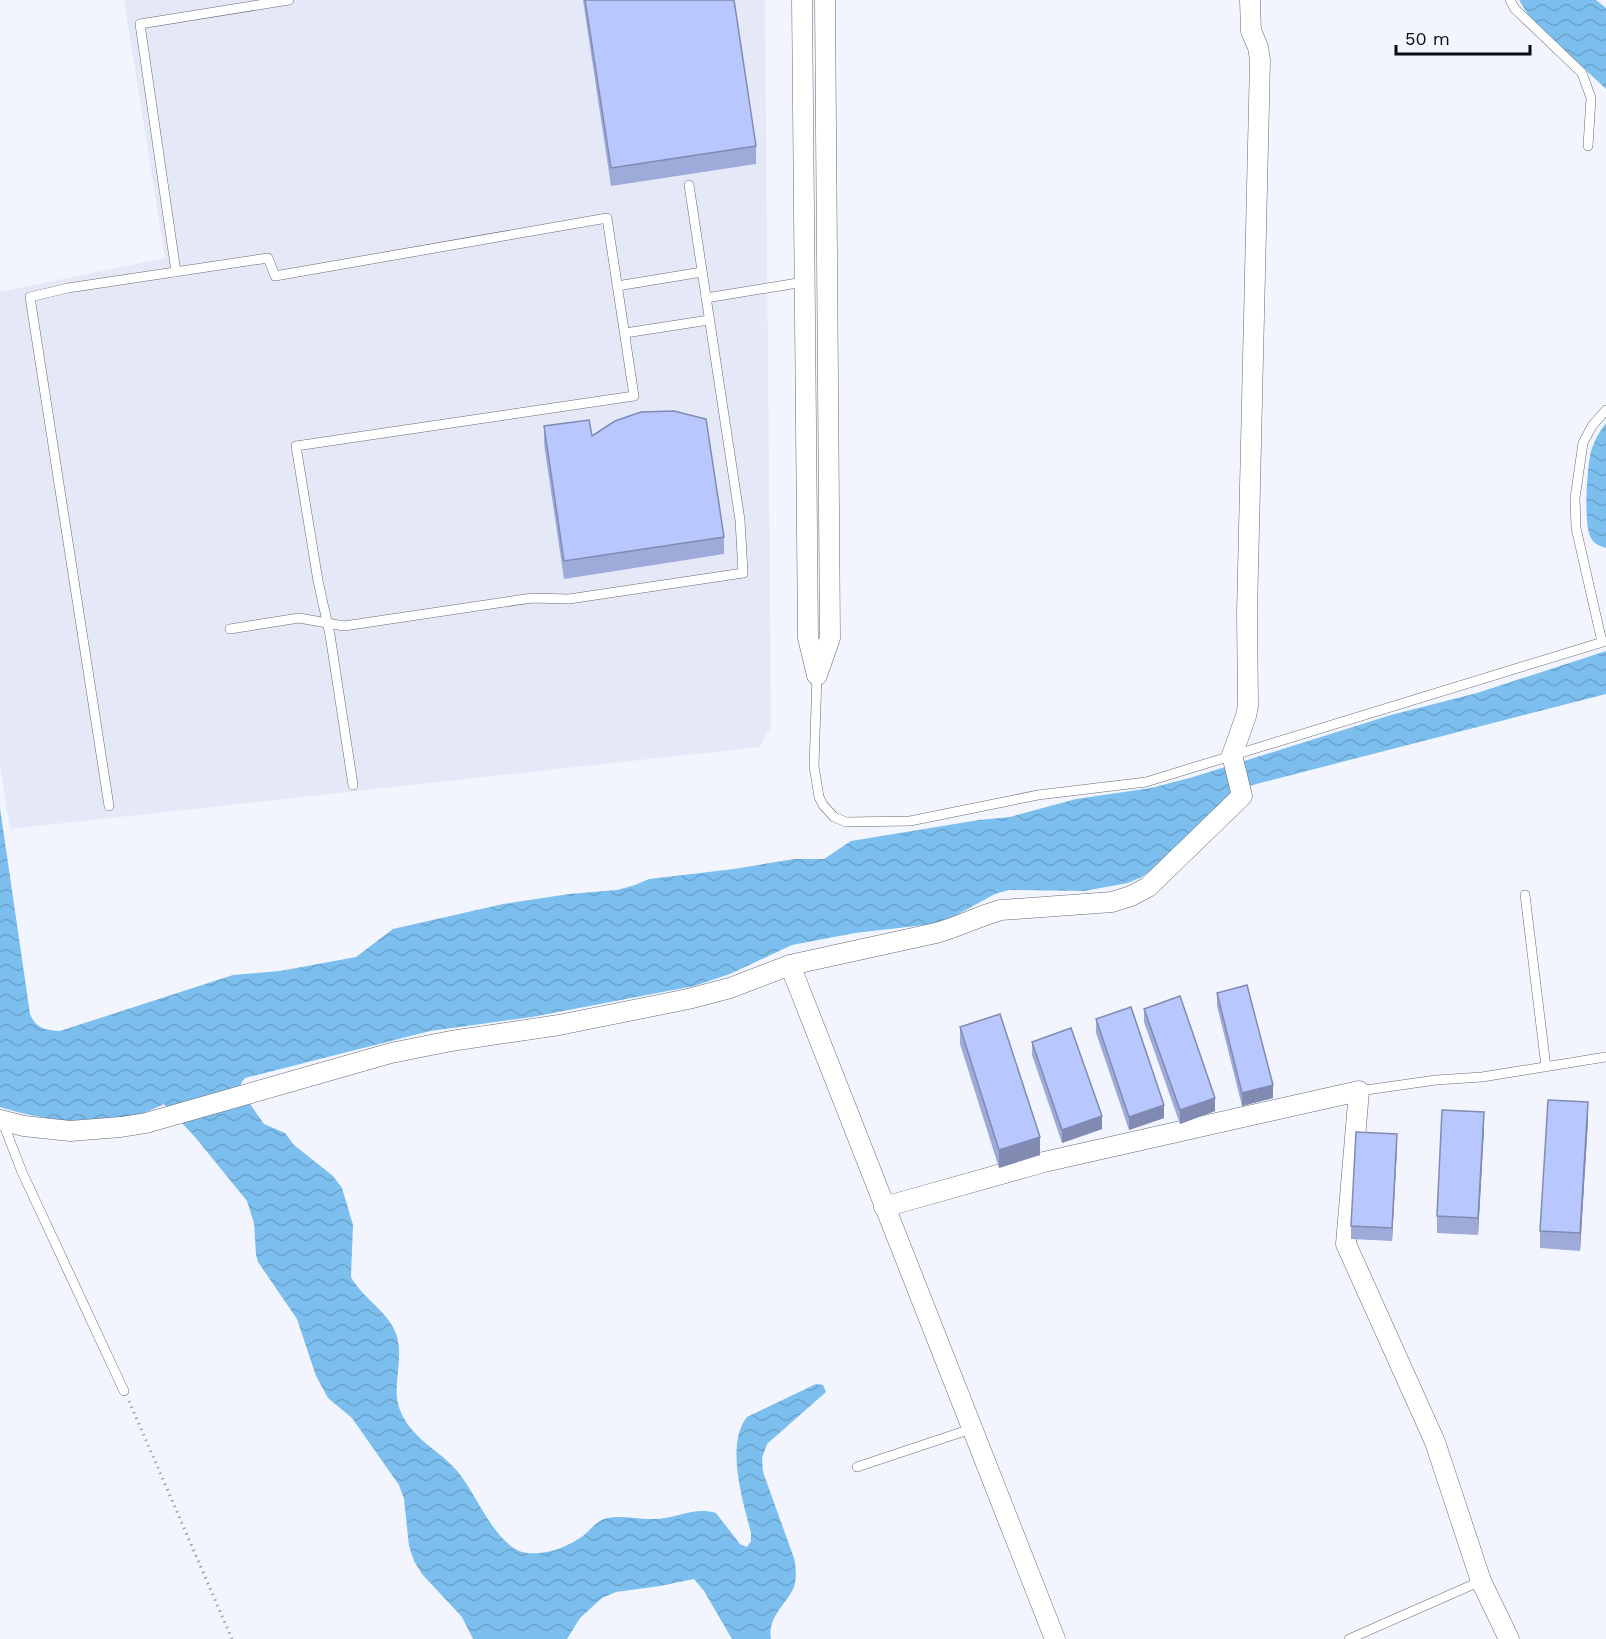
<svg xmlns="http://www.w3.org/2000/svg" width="1606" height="1639" viewBox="0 0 1606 1639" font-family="'Work Sans',sans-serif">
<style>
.built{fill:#e5e8f7}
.water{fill:url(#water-waves)}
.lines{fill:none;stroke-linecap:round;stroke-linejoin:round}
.lane-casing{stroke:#676a74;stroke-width:10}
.street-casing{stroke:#676a74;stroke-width:21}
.path{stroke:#a1a3ab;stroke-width:3;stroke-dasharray:1.5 4.5;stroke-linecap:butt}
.lane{stroke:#fff;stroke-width:9}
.street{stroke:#fff;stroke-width:20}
.wall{fill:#9eabda}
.shaded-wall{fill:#818bb1}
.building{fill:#b8c7fd;stroke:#818bb1;stroke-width:1.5}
</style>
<defs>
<pattern id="water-waves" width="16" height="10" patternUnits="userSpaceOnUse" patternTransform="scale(1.5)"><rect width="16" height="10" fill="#7cbfef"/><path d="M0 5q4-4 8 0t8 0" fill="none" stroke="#6aa3cc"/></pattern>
</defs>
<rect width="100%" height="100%" fill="#f2f5fe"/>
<path class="built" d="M124,0H765L771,727L759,747L10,829L0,765V292L165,258Z"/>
<g class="water">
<path d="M1519,0H1596L1606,8V89L1530,18Z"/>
<path d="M1606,423V548C1600,546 1594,544 1591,538C1583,526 1587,463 1592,448C1595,439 1600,431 1606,423Z"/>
<path d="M1606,651V694L1233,790L1223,803L1166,859L1142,877L1128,883L1084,891L1009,890L995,894L942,923L855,933L792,945L730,974L694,986L532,1017L430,1031L245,1078L241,1083V1091L264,1124L285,1133L294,1145L333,1176L342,1188L353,1225L351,1277C362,1297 384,1309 394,1329C407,1355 390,1386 400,1410C411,1439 440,1450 458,1472C477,1495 492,1538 519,1551C531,1556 552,1552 563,1547C570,1544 577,1540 583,1536C590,1530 596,1522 604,1519C620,1514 638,1520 654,1519C676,1519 694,1506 716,1513L740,1544L747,1547L751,1541V1533C743,1502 725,1444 747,1417L816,1384L823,1385L826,1392L767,1444L762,1458L763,1472L794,1558C796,1568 797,1577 794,1587C786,1605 767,1617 771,1639H732L704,1591L694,1579L660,1586L616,1592L602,1598L580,1618L567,1639H473L462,1617L422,1574L414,1561L409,1546L404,1499L399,1485L352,1418L328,1398L316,1376L297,1319L258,1262L256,1255L254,1223L247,1201L195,1137L164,1104C151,1110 138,1116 125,1120C96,1128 29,1117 0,1107V808L30,1014C36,1029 46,1030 60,1031L233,975L280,971L356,957L393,929L503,904L569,894L617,890L635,885L649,879L734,869L794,859H824L851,841L979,820L1010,817L1076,799L1151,788L1193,777L1391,715L1477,693Z"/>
</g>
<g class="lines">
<g class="lane-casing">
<g id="lane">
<path d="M1510,0L1515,9L1582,73L1591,98L1588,146"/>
<path d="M176,272L140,24L289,0"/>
<path d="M617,286L702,272"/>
<path d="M706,298L804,282"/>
<path d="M625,333L709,320"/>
<path d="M230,629L299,618L344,626L532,598L569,599L743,573L740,520L689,185"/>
<path d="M1602,642L1576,528L1575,498L1583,443L1592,426L1606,410"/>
<path d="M817,675L814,766L819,797L823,805L834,817L846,822L910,821L1038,795L1146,782L1606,641"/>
<path d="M109,806L30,297L68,288L268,258L275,276L607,218L634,396L296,446L318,581L330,635L353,785"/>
<path d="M1525,895L1546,1067"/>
<path d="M1359,1091L1436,1080L1482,1077L1606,1057"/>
<path d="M3,1123L22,1172L124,1391"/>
<path d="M857,1467L971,1429"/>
<path d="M1349,1639L1481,1581"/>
</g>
</g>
<g class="street-casing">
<g id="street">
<path d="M802,0L808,638L817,675"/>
<path d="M817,675L830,638L825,0"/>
<path d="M790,965L1055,1639"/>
<path d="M0,1120L24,1126L70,1131L121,1127L146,1123L391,1053L451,1041L559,1025L688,999L730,988L790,965L936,933C958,927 979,916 1001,910L1112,902L1131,896L1148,887L1242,796L1232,755L1246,716L1248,706L1247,614L1260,60L1258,47L1251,31L1250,0"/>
<path d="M884,1207L1044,1162L1359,1091L1346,1244L1435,1442L1481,1581L1509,1639"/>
</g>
</g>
<path class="path" d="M129,1401L232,1639"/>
<use href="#lane" class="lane"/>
<use href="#street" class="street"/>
</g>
<g class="wall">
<path d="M583,0H734L756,146V164L611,186Z"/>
<path d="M544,426L592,436L724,537V554L564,579L544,444Z"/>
<path d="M1217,993L1273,1098L1242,1106L1217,1006Z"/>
<path d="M1144,1009L1215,1111L1180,1124L1144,1022Z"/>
<path d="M1096,1019L1164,1118L1129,1130L1096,1033Z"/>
<path d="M960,1027L1040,1155L999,1168L960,1044Z"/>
<path d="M1032,1042L1102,1129L1062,1143L1032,1055Z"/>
<path d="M1588,1120L1580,1251L1540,1248V1231Z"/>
<path d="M1484,1129L1478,1235L1437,1233V1216Z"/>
<path d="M1397,1147L1392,1241L1351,1239V1226Z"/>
</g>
<g class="shaded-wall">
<path d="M1273,1085V1098L1242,1106V1093Z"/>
<path d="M1215,1098V1111L1180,1124V1110Z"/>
<path d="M1588,1102V1120L1580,1251V1233Z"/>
<path d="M1164,1105V1118L1129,1130V1117Z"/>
<path d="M1484,1112V1129L1478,1235V1218Z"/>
<path d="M1102,1116V1129L1062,1143V1130Z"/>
<path d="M1397,1134V1147L1392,1241V1228Z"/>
<path d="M1040,1137V1155L999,1168V1150Z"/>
</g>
<g class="building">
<path d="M585,0H734L756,146L611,168Z"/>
<path d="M674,411L706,419L724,537L564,561L544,426L589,420L592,436L615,421L641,412Z"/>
<path d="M1247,985L1273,1085L1242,1093L1217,993Z"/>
<path d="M1180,996L1215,1098L1180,1110L1144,1009Z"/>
<path d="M1131,1007L1164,1105L1129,1117L1096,1019Z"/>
<path d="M1000,1014L1040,1137L999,1150L960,1027Z"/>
<path d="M1071,1028L1102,1116L1062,1130L1032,1042Z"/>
<path d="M1548,1100L1588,1102L1580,1233L1540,1231Z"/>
<path d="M1442,1110L1484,1112L1478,1218L1437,1216Z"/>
<path d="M1356,1132L1397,1134L1392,1228L1351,1226Z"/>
</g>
<path d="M1396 45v9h134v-9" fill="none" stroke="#0b0c10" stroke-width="3"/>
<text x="1405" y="45" font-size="18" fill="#0b0c10" stroke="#f2f5fe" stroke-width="4.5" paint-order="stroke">50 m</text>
</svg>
